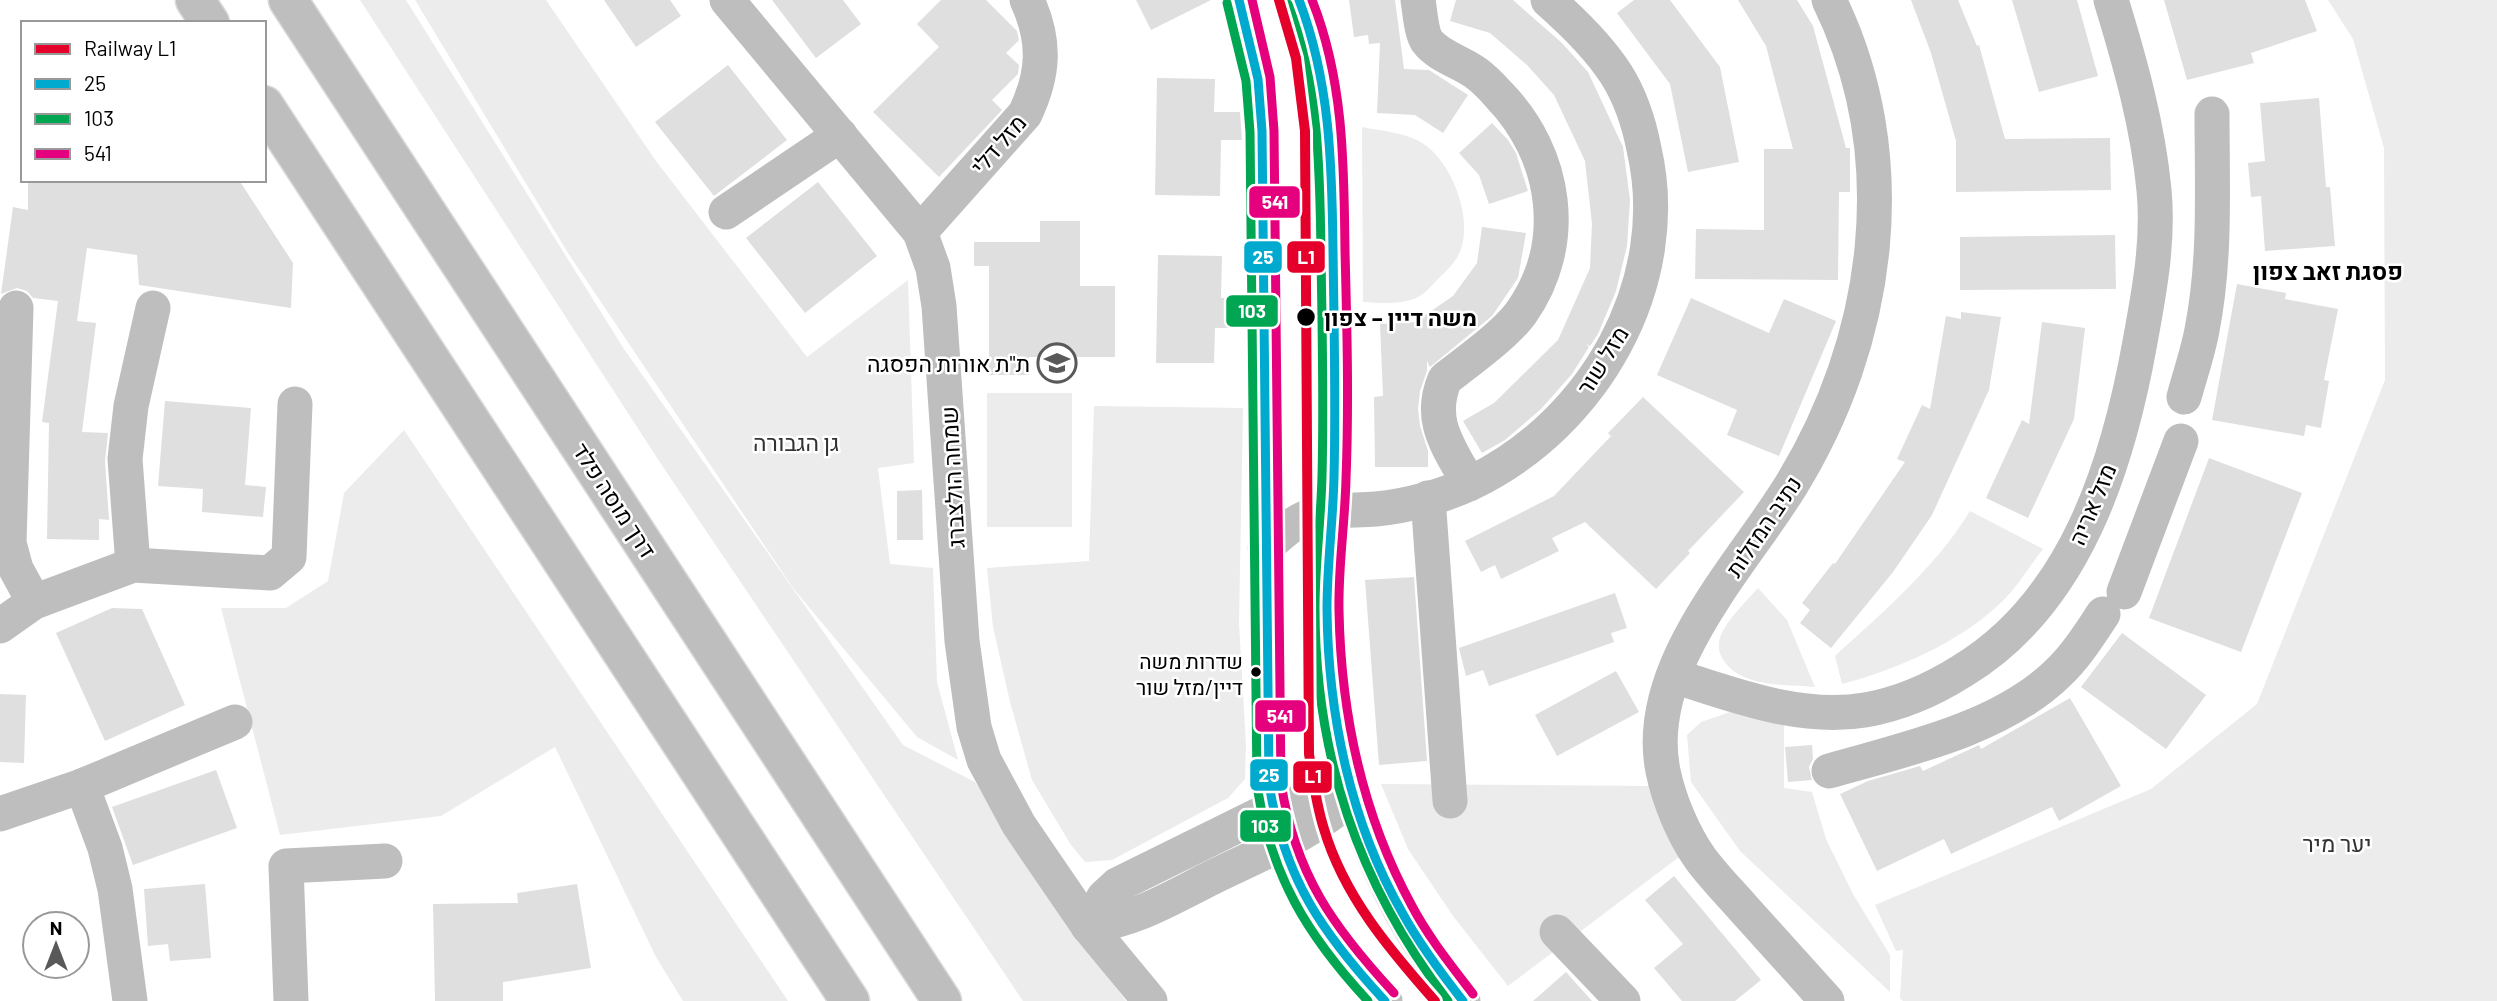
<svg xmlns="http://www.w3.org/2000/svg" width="2497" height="1001" viewBox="0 0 2497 1001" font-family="Barlow,Heebo,sans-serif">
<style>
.green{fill:#ececec}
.building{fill:#dfdfdf}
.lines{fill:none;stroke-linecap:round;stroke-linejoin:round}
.highway-casing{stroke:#dbdbdb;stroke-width:41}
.minor{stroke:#bebebe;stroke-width:35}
.highway{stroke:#bebebe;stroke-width:38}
.bus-1-casing{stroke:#fff;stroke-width:14}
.bus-2-casing{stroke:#fff;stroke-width:14}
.bus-3-casing{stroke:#fff;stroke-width:14}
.bus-1{stroke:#00a9ce;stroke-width:9}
.bus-2{stroke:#00a651;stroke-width:9}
.bus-3{stroke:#e5007d;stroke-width:9}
.rail-1-casing{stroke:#fff;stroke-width:16}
.rail-1{stroke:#e4002b;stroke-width:10}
.stop-dot{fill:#000;stroke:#fff;stroke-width:2.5}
.labels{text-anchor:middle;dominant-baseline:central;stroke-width:5;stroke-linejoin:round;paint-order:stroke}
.bus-label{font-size:21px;fill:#000;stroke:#fff;text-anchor:end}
.street-label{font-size:23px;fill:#000;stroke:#fff}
.stop-label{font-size:23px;font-weight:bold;fill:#000;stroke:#fff;text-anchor:start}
.poi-label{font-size:23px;fill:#000;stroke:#fff;text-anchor:end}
.park-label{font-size:23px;fill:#333;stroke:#fff}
.neighbourhood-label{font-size:24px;font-weight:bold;fill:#000;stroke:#fff}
.line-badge{stroke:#fff;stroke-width:2.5}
.badge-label{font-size:19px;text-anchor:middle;font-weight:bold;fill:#fff}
</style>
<rect width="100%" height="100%" fill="#fff"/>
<g class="green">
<path d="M360,0H406L624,349L903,745L975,782L1069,923L1126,1001H1023L663,467Z"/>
<path d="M415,0H546L656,161L807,357L908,280L914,463L878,468L890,564L933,568L937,682L958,760L917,737L793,588L568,253Z"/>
<path d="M2328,0H2497V1001H1903L1900,998L1903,950L1896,951L1875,905L2151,789L2257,704L2385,380L2384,148L2353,39Z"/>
<path d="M1362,127C1381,131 1402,132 1419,141C1452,159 1476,222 1458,256C1453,265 1444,273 1437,280C1431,286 1424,295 1416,298C1399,305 1381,303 1363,302Z"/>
<rect x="987" y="393" width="85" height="134"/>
<path d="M1094,406L1243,408L1239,623L1246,745L1245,779L1228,798L1112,860L1085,862L1071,845L1032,780L1010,702L993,627L987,568L1089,561Z"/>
<path d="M404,430L788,1001H683L656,957L555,747L441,816L280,835L221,608H286L328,581L344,493Z"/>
<path d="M1970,511L2043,549C2032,563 2022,579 2011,592C1971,638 1899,669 1842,684L1835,656C1884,611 1935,568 1970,511Z"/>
<path d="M1758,588L1787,620L1815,687C1784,684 1737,688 1721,656C1718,649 1718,642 1721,635C1728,618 1746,602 1758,588Z"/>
<path d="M1730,712L1784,720V788L1812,792L1826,839L1853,894L1890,955V992L1740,851L1691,782L1687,735L1701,722Z"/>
<path d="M1381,784L1656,786L1679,857L1508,986L1453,916L1408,849Z"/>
</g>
<g class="building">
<path d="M604,0H670L681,16L636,47Z"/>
<path d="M772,0H843L861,24L816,58Z"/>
<path d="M941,0H986L1017,31L1019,40L1006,53L1019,65L1018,74L992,100L1002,110L939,177L873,112L939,47L917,24Z"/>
<path d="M1136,0H1211L1151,30Z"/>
<path d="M1349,0H1395L1404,69L1429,70L1468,95L1443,133L1415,115L1377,113L1380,43L1369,44L1368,35L1354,37Z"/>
<path d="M1456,0H1513L1562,43L1588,72L1623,147L1630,200L1627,246L1616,291L1598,334L1590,346L1586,344L1589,347L1572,374L1541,409L1505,440L1482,453L1463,421L1494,403L1558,340L1590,268L1592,224L1585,161L1554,95L1527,65L1490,33L1450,21Z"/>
<path d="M1634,0H1670L1720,67L1739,162L1688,172L1670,84L1617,13Z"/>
<path d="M1738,0H1797L1813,26L1846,148H1850V192H1839L1838,280L1695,279L1696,229L1764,230V149H1793L1766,46Z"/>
<path d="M1911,0H1958L1977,46L1979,45L2005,139L2110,138L2111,190L1956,192V141L1931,53Z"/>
<path d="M2012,0H2077L2098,76L2039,92Z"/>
<path d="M2164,0H2305L2317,31L2251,53L2254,63L2187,80Z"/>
<path d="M728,65L787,140L714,196L655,122Z"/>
<path d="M1157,78L1215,79L1214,112H1240L1242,140H1221L1220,196L1155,195Z"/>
<path d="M2319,98L2326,187H2330L2335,246L2265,251L2261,196L2251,197L2248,163L2265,161L2260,103Z"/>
<path d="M1492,123L1508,140L1516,153L1528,191L1489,204L1479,175L1459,153Z"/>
<path d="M28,180H239L293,263L291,308L139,285L137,255L87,248L77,321L96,323L82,432L108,433L105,461L109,520L99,519V540L47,539L49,423L42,422L58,301L33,298L27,291L17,288L1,294L13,207L28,210Z"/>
<path d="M818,182L877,256L805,313L746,238Z"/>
<path d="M1040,221H1080V286H1115V357H1029V375H989V266H974V242H1040Z"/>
<path d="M1482,227L1526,233L1518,278L1492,316L1430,367L1427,361V371L1420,391L1418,409L1420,426L1428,451V467H1375L1374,397L1383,396L1380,324L1415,322L1453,296L1477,263Z"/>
<path d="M2115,235L2116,289L1960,290V237Z"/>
<path d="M1158,255L1222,256L1221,298H1241L1240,328H1215L1214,363H1156Z"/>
<path d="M2237,284L2286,293L2285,299L2338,309L2324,380L2329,381L2321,428L2306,425L2304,436L2212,420Z"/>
<path d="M1691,298L1769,333L1784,299L1836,321L1779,456L1727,435L1737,410L1657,375Z"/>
<path d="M1961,312L2001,317L1989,390L1932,515L1893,572L1831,648L1800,623L1810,610L1802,603L1833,563L1835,564L1905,462L1897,459L1922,405L1930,409L1946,316L1961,319Z"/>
<path d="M2042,322L2085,328L2074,419L2028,518L1986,498L2022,420L2029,424Z"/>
<path d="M1643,397L1744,492L1688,551L1690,553L1656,589L1585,522L1552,538L1559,551L1501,579L1495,565L1481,572L1465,541L1554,496L1611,436L1608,433Z"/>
<path d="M165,401L251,408L245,485L266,487L263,517L202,512L203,489L158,486Z"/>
<path d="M2209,458L2302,493L2241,652L2149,618Z"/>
<path d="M922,490L923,540H897V491Z"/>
<path d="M1414,577L1427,761L1379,765L1365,580Z"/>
<path d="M1615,593L1627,628L1611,633L1614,642L1489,686L1483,670L1466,676L1459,648Z"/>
<path d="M112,608L142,609L185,705L105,741L56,633Z"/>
<path d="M2122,633L2206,695L2166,749L2081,687Z"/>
<path d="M1616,671L1639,712L1557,756L1535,715Z"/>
<path d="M0,694L26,695L24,763L0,762Z"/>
<path d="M2070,698L2121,786L2059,821L2052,807L1951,854L1944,839L1877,871L1840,794L1868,781L1920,766L1923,771L1979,745L1981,749Z"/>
<path d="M1812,745L1813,759L1809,767L1812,780L1788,782L1785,747Z"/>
<path d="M216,770L237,828L133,865L112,807Z"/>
<path d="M1674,876L1761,980L1735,1001H1682L1654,968L1683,944L1645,900Z"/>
<path d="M205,884L211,958L170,961L168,944L148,946L144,889Z"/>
<path d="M577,884L591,968L503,982V1001H435L433,904L518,903L517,893Z"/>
<path d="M1566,972L1592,1001H1533Z"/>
</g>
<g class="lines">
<g class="highway-casing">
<g id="highway">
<path d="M195,0L210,23"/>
<path d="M288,0L942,1001"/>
<path d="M264,105L850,1001"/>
</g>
</g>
<g class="minor">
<path d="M727,0L920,232L933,268L939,306L962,641L974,727L984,760L1019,825L1088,926L1150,1001"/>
<path d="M1239,0L1258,79L1262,131L1269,784C1278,873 1324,938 1385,1001"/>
<path d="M1299,0C1332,73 1331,156 1333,234C1334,317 1337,400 1334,483C1332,525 1327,567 1327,610C1328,754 1369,890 1463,1001"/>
<path d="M1418,0C1420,11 1421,32 1427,41C1438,56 1461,62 1476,73C1484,79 1492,87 1499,95C1557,155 1570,244 1521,313C1505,335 1467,362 1445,379C1427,421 1449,447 1469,484"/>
<path d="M726,212L840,135"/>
<path d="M920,232L1025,114C1044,74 1046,41 1027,0"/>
<path d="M16,308L9,543L16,569L34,602"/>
<path d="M2184,397C2190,375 2198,352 2202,330C2216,259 2212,185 2212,114"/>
<path d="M1428,498L1450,801"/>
<path d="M1265,548C1278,536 1291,524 1307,517C1330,508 1352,511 1376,509C1408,506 1444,496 1473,482C1594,423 1675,283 1644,149C1639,123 1630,96 1616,74C1598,46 1573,22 1548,0"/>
<path d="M133,565L125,459L131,406L153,308"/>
<path d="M2124,592L2181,441"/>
<path d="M0,626L34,602L133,565L270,573L289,557L295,404"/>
<path d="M1674,676C1733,695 1801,721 1865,710C1900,704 1932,690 1962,671C2075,603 2118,465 2140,342C2149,293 2159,241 2154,190C2148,126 2130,62 2111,0"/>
<path d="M1829,771C1903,750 2001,729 2058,673C2076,656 2089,635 2103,614"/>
<path d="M82,786L105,848L115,889L130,1001"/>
<path d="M0,814L82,786L235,722"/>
<path d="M1088,926L1104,897L1117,885L1271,809L1315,798L1352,796"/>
<path d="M1088,926C1134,921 1173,897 1213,877C1262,853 1312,834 1352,796"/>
<path d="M1557,932L1623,1001"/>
<path d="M291,1001L286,866L385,861"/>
<path d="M1827,1001C1799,970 1772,940 1744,909C1730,893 1713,876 1700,858C1683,834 1669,800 1663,771C1642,668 1740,568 1790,487C1880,342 1906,157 1829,0"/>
</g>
<use href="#highway" class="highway"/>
<g class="bus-1-casing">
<g id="bus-1">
<path d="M1239,0L1258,79L1262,131L1269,784C1284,878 1322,933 1385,1001"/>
<path d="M1299,0C1330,81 1332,164 1333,250C1334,326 1336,401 1334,477C1333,521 1327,565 1327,609C1328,714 1350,822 1403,914C1420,945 1441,973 1463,1001"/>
</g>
</g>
<g class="bus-2-casing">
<g id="bus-2">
<path d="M1227,3L1246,81L1250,132L1257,786C1271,876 1307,935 1368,1001"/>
<path d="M1288,4C1319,85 1320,169 1321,254C1322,328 1324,402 1322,476C1321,520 1315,564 1315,608C1315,756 1358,884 1448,1001"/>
</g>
</g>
<g class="bus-3-casing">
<g id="bus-3">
<path d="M1252,0L1270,77L1274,131L1281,783C1295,874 1333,927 1394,993"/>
<path d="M1312,0C1344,80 1344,165 1345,251C1347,327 1349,403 1346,479C1345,523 1338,567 1339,611C1341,714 1363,816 1412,906C1429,938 1451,965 1473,994"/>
</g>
</g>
<use href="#bus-1" class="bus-1"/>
<use href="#bus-2" class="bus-2"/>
<use href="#bus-3" class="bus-3"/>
<g class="rail-1-casing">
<path id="rail-1" d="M1279,0L1296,58L1305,131L1309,754C1313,779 1316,804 1324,829C1344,896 1389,949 1435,1001"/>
</g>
<use href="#rail-1" class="rail-1"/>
</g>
<defs>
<g id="school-ring" transform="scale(2.0125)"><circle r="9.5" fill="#fff" stroke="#595959" stroke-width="1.5"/><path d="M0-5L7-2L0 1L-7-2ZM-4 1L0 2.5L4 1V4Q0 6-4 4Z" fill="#595959"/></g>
</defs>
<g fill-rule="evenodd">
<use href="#school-ring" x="1057" y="363"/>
</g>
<g class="stop-dot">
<circle cx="1306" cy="317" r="10"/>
<circle cx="1256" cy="672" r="6"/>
</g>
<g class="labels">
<g class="bus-label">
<text x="1243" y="660">שדרות משה<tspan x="1243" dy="26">דיין/מזל שור</tspan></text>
</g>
<g class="street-label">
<text transform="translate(998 144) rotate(-49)">מזל דלי</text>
<text transform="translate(1602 360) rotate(-58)">מזל שור</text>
<text transform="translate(952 477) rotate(-93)">שמחה הולצברג</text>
<text transform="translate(615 500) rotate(57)">דרך מוסה פלד</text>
<text transform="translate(2092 504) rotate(-67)">מזל אריה</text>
<text transform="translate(1763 526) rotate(-56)">נתיב המזלות</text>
</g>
<g class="stop-label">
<text x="1324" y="317">משה דיין – צפון</text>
</g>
<g class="poi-label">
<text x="1030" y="363">ת"ת אורות הפסגה</text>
</g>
<g class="park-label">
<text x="796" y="442">גן הגבורה</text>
<text x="2337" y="843">יער מיר</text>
</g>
<g class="neighbourhood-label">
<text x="2328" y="270">פסגת זאב צפון</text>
</g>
</g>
<g class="line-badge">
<rect x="1248" y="185" width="53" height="34" rx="7" fill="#e5007d"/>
<rect x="1243" y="240" width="40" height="34" rx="7" fill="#00a9ce"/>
<rect x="1286" y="240" width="40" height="34" rx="7" fill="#e4002b"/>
<rect x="1225" y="294" width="54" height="34" rx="7" fill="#00a651"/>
<rect x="1254" y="699" width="53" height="34" rx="7" fill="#e5007d"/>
<rect x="1249" y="758" width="40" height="34" rx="7" fill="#00a9ce"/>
<rect x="1292" y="760" width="41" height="34" rx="7" fill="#e4002b"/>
<rect x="1239" y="809" width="53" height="34" rx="7" fill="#00a651"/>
</g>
<g class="badge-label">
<text x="1275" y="209">541</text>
<text x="1263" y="264">25</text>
<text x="1306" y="264">L1</text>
<text x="1252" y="318">103</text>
<text x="1280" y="723">541</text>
<text x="1269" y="782">25</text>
<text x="1313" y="783">L1</text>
<text x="1265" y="833">103</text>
</g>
<rect x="21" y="21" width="245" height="161" fill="#ffffff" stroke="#999999" stroke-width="2"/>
<rect x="35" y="44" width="35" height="10" fill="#e4002b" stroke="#999999" stroke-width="2"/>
<text x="84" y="56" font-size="21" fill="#000000">Railway L1</text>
<rect x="35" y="79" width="35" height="10" fill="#00a9ce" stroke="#999999" stroke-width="2"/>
<text x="84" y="91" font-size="21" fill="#000000">25</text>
<rect x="35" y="114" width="35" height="10" fill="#00a651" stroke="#999999" stroke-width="2"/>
<text x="84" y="126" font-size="21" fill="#000000">103</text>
<rect x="35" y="149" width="35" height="10" fill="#e5007d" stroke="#999999" stroke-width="2"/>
<text x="84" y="161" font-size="21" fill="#000000">541</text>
<g transform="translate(56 945)"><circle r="33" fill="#ffffff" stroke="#999999" stroke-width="2"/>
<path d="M0-5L12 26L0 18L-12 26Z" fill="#595959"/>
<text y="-10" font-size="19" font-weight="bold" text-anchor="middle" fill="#000000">N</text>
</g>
</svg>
